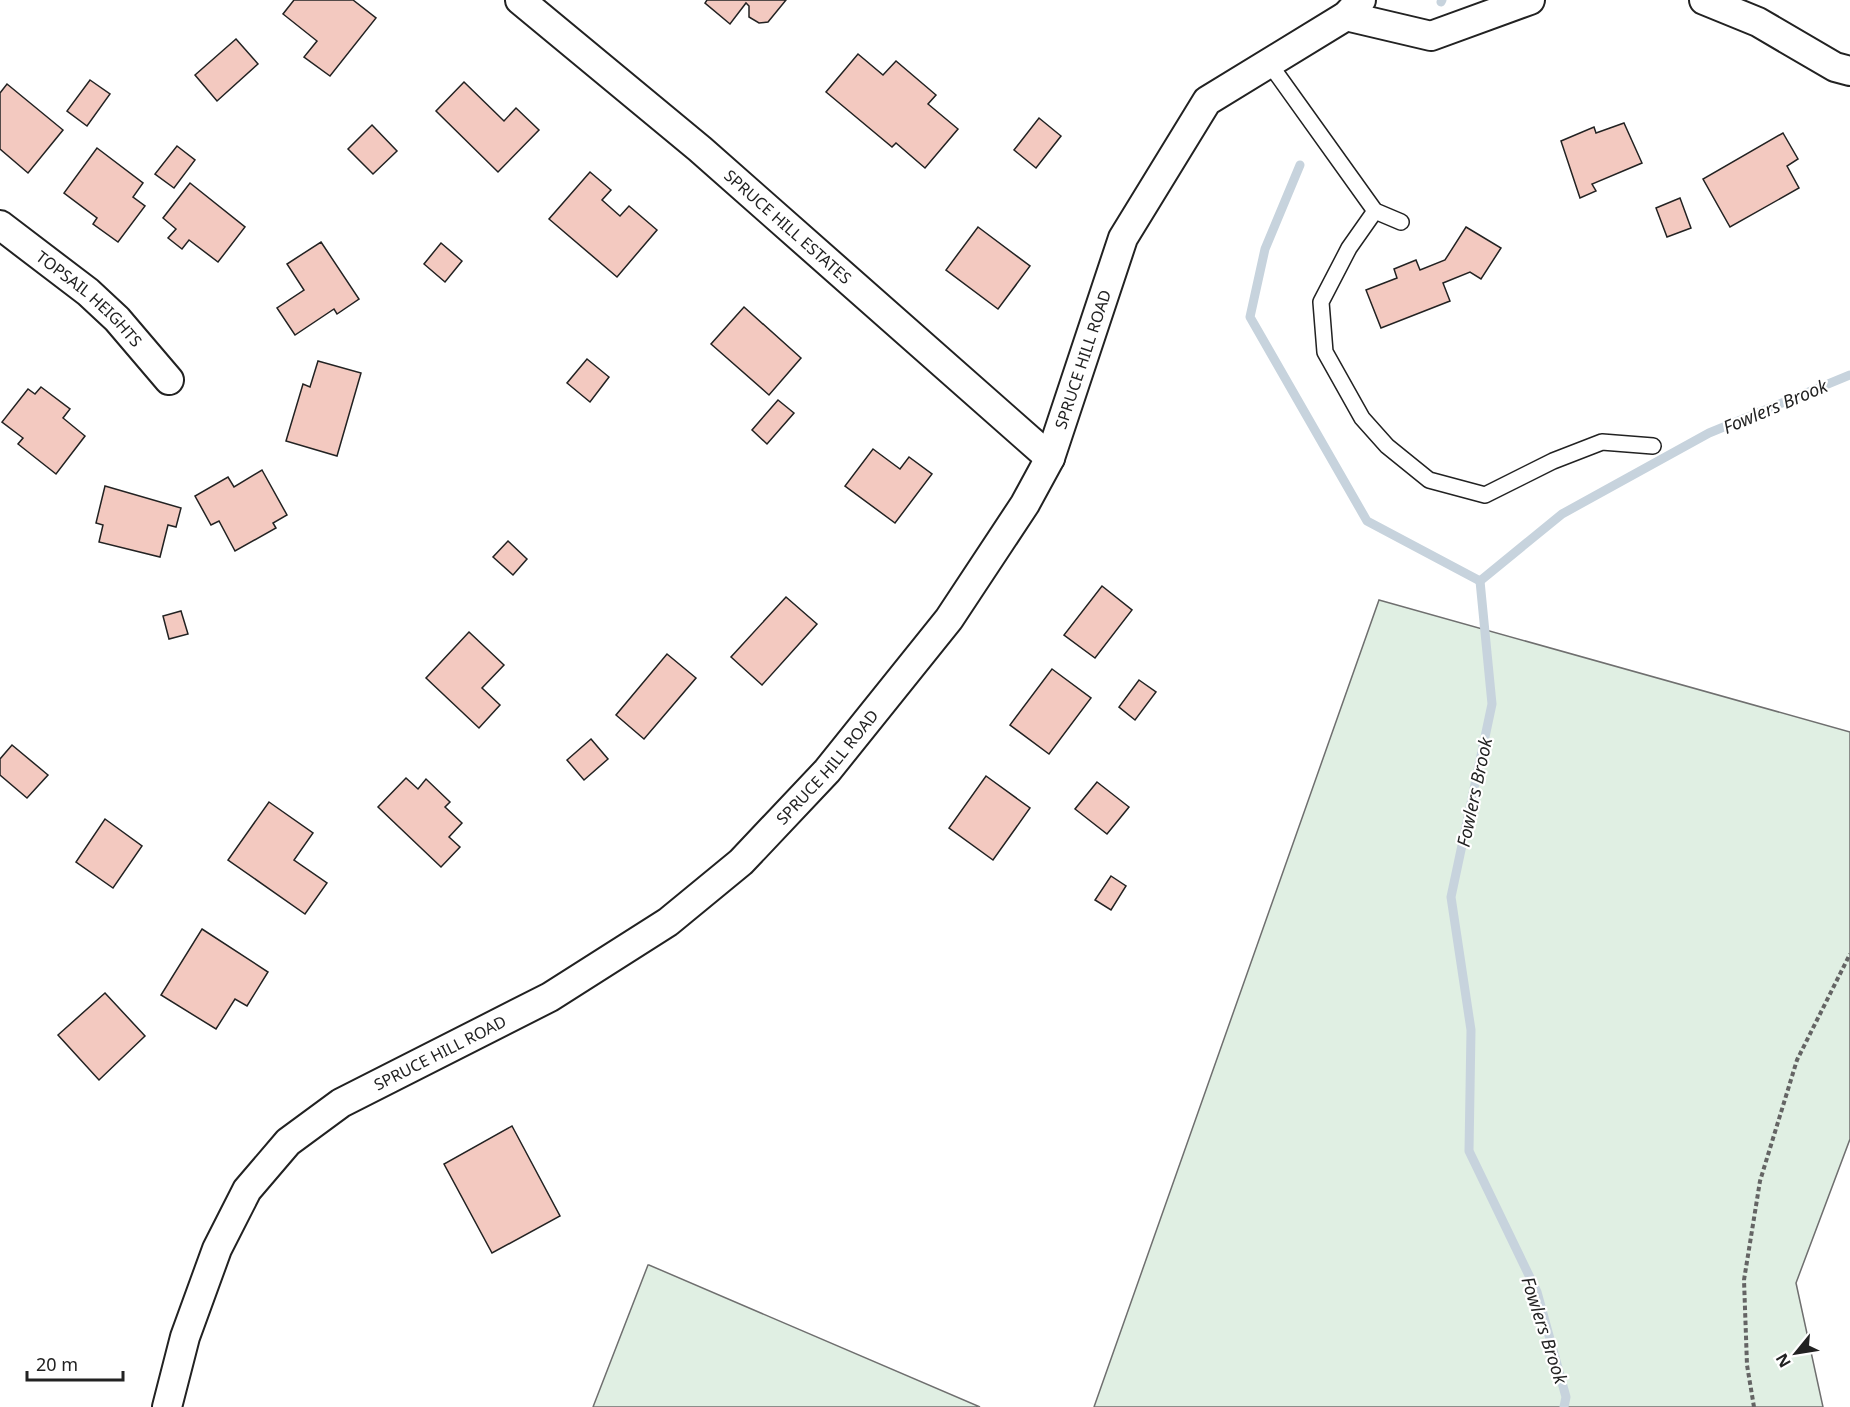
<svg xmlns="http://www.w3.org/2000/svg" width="1850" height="1407" viewBox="0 0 1850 1407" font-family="'Noto Sans',sans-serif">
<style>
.green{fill:#e0efe3;stroke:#6f6f6f;stroke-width:1.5}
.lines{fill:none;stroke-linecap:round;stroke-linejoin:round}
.stream{stroke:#c7d3dd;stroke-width:9}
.building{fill:#f3c9c0;stroke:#222;stroke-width:1.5}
.service-casing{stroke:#222;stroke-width:18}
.minor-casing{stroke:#222;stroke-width:32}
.path{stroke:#646464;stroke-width:4;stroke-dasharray:4.5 3;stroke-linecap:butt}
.service{stroke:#fff;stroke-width:15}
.minor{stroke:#fff;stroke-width:28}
.labels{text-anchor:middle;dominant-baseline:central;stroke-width:4.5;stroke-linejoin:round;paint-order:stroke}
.street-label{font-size:16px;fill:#222;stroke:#fff}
.water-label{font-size:18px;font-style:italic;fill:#222;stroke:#fff}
</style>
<rect width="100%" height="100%" fill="#fff"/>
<g class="green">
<path d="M1379,600L1850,732V1139L1796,1283L1823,1407H1094Z"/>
<path d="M648,1265H649L980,1407H593Z"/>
</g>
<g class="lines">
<g class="stream">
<path d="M1441,2L1442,0"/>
<path d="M1300,165L1265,249L1250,317L1367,521L1480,581"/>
<path d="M1480,581L1492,704L1451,897L1471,1030L1469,1151L1537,1292L1566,1397L1564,1407"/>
<path d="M1480,581L1562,514L1709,433L1850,375"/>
</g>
</g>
<g class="building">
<path d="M294,0H353L376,18L330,76L304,57L317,41L283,14Z"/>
<path d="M707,0H786L768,22L759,23L749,17V6L746,3L730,24L705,3Z"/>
<path d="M236,39L258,64L217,101L195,75Z"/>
<path d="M858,54L883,75L896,61L936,95L928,104L958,129L925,168L896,143L892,147L826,92Z"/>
<path d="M90,80L110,94L87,126L67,111Z"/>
<path d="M464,82L504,121L516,108L539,130L498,172L436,111Z"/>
<path d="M7,84L63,130L28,173L0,149V93Z"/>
<path d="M1039,118L1061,136L1036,168L1014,150Z"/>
<path d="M1624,123L1642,163L1592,184L1596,191L1580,198L1561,141L1594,127L1596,133Z"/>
<path d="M372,125L397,151L373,174L348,149Z"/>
<path d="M1783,133L1798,159L1787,166L1799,188L1730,227L1703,179Z"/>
<path d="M177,146L195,160L174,188L155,174Z"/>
<path d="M97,148L143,183L133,197L145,206L118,242L93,224L97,218L64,193Z"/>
<path d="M590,172L611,190L602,200L620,216L629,206L657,230L617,277L549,219Z"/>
<path d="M190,183L245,227L218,262L189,240L182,249L168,238L176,229L163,218Z"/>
<path d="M1680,198L1691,228L1667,237L1656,208Z"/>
<path d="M978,227L1030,266L998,309L946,270Z"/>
<path d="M1466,227L1501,248L1481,279L1470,272L1443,283L1450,301L1381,328L1366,290L1397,278L1394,269L1416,260L1420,270L1445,260Z"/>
<path d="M321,242L359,299L337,314L334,309L295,335L277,308L304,290L287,264Z"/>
<path d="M441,243L462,261L445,282L424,264Z"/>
<path d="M744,307L801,358L769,395L711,344Z"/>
<path d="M587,359L609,377L590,402L567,383Z"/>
<path d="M318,361L361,373L337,456L286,441L303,384L310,387Z"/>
<path d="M41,387L70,409L63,418L85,436L56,474L18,444L23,438L2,422L28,389L35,394Z"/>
<path d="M778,400L794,413L767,444L752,430Z"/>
<path d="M873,449L900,469L909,457L932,474L895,523L845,486Z"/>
<path d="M262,470L287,515L273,523L276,528L235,551L219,521L211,525L195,496L228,477L234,487Z"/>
<path d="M105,486L181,508L176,527L168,525L160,557L99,542L103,525L96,523Z"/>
<path d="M508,541L527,559L513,575L493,557Z"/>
<path d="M1102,586L1132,610L1095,658L1064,635Z"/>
<path d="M786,597L817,624L762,685L731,657Z"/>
<path d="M181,611L188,634L169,639L163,616Z"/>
<path d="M469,632L504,665L482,688L500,705L479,728L426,678Z"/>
<path d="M667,654L696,678L644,739L616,715Z"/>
<path d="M1052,669L1091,698L1049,754L1010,725Z"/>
<path d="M1139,680L1156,692L1135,720L1119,707Z"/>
<path d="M591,739L608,759L584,780L567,760Z"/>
<path d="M12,745L48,775L27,798L0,775V759Z"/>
<path d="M986,776L1030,808L993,860L949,828Z"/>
<path d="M406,778L418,789L426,779L450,802L445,807L462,823L449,837L460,847L441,867L378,807Z"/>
<path d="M1097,782L1129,807L1107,834L1075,809Z"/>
<path d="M269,802L313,833L294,860L327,883L305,914L228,860Z"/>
<path d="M105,819L142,846L113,888L76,862Z"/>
<path d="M1111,876L1126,886L1111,910L1095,900Z"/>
<path d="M202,929L268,972L247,1006L235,999L216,1029L161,995Z"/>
<path d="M105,993L145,1036L99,1080L58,1035Z"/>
<path d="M512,1126L560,1216L492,1253L444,1164Z"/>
</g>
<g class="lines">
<g class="service-casing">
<g id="service">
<path d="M1269,63L1375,211L1401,222"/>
<path d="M1375,211L1349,248L1321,302L1325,352L1362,418L1387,446L1429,480L1485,495L1553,461L1602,442L1653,446"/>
</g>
</g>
<g class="minor-casing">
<g id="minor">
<path id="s1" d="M520,0L700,149L1050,458"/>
<path d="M1704,0L1758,22L1835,67L1850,71"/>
<path d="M1346,16L1431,36L1530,0"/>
<path id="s2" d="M0,225L88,292L117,319L169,380"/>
<path id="s3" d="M167,1407L185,1337L217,1249L247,1190L288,1142L341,1103L550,997L668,922L741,862L827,771L949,619L1025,504L1050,458L1123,238L1207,101L1346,16L1361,0"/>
</g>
</g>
<path class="path" d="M1754,1407L1747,1365L1744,1280L1760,1181L1797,1060L1850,954"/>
<use href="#service" class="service"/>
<use href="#minor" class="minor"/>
</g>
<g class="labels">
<g class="street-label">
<text stroke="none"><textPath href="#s1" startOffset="351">SPRUCE HILL ESTATES</textPath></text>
<text stroke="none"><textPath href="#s2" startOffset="116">TOPSAIL HEIGHTS</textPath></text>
<text stroke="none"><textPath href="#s3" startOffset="1444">SPRUCE HILL ROAD</textPath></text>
<text stroke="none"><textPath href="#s3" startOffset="958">SPRUCE HILL ROAD</textPath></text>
<text stroke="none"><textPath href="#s3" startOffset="472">SPRUCE HILL ROAD</textPath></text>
</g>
<g class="water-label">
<text transform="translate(1775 406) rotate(-23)">Fowlers Brook</text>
<text transform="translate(1474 792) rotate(-78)">Fowlers Brook</text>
<text transform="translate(1545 1330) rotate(72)">Fowlers Brook</text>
</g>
</g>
<g transform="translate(1796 1353) rotate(240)" stroke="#ffffff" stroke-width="4.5" paint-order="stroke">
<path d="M0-4.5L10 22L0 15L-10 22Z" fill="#222222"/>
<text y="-9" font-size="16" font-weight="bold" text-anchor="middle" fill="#222222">N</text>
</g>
<path d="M27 1371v9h96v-9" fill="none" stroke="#222222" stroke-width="3"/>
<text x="36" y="1371" font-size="18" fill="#222222" stroke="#ffffff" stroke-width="4.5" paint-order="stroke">20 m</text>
</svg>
